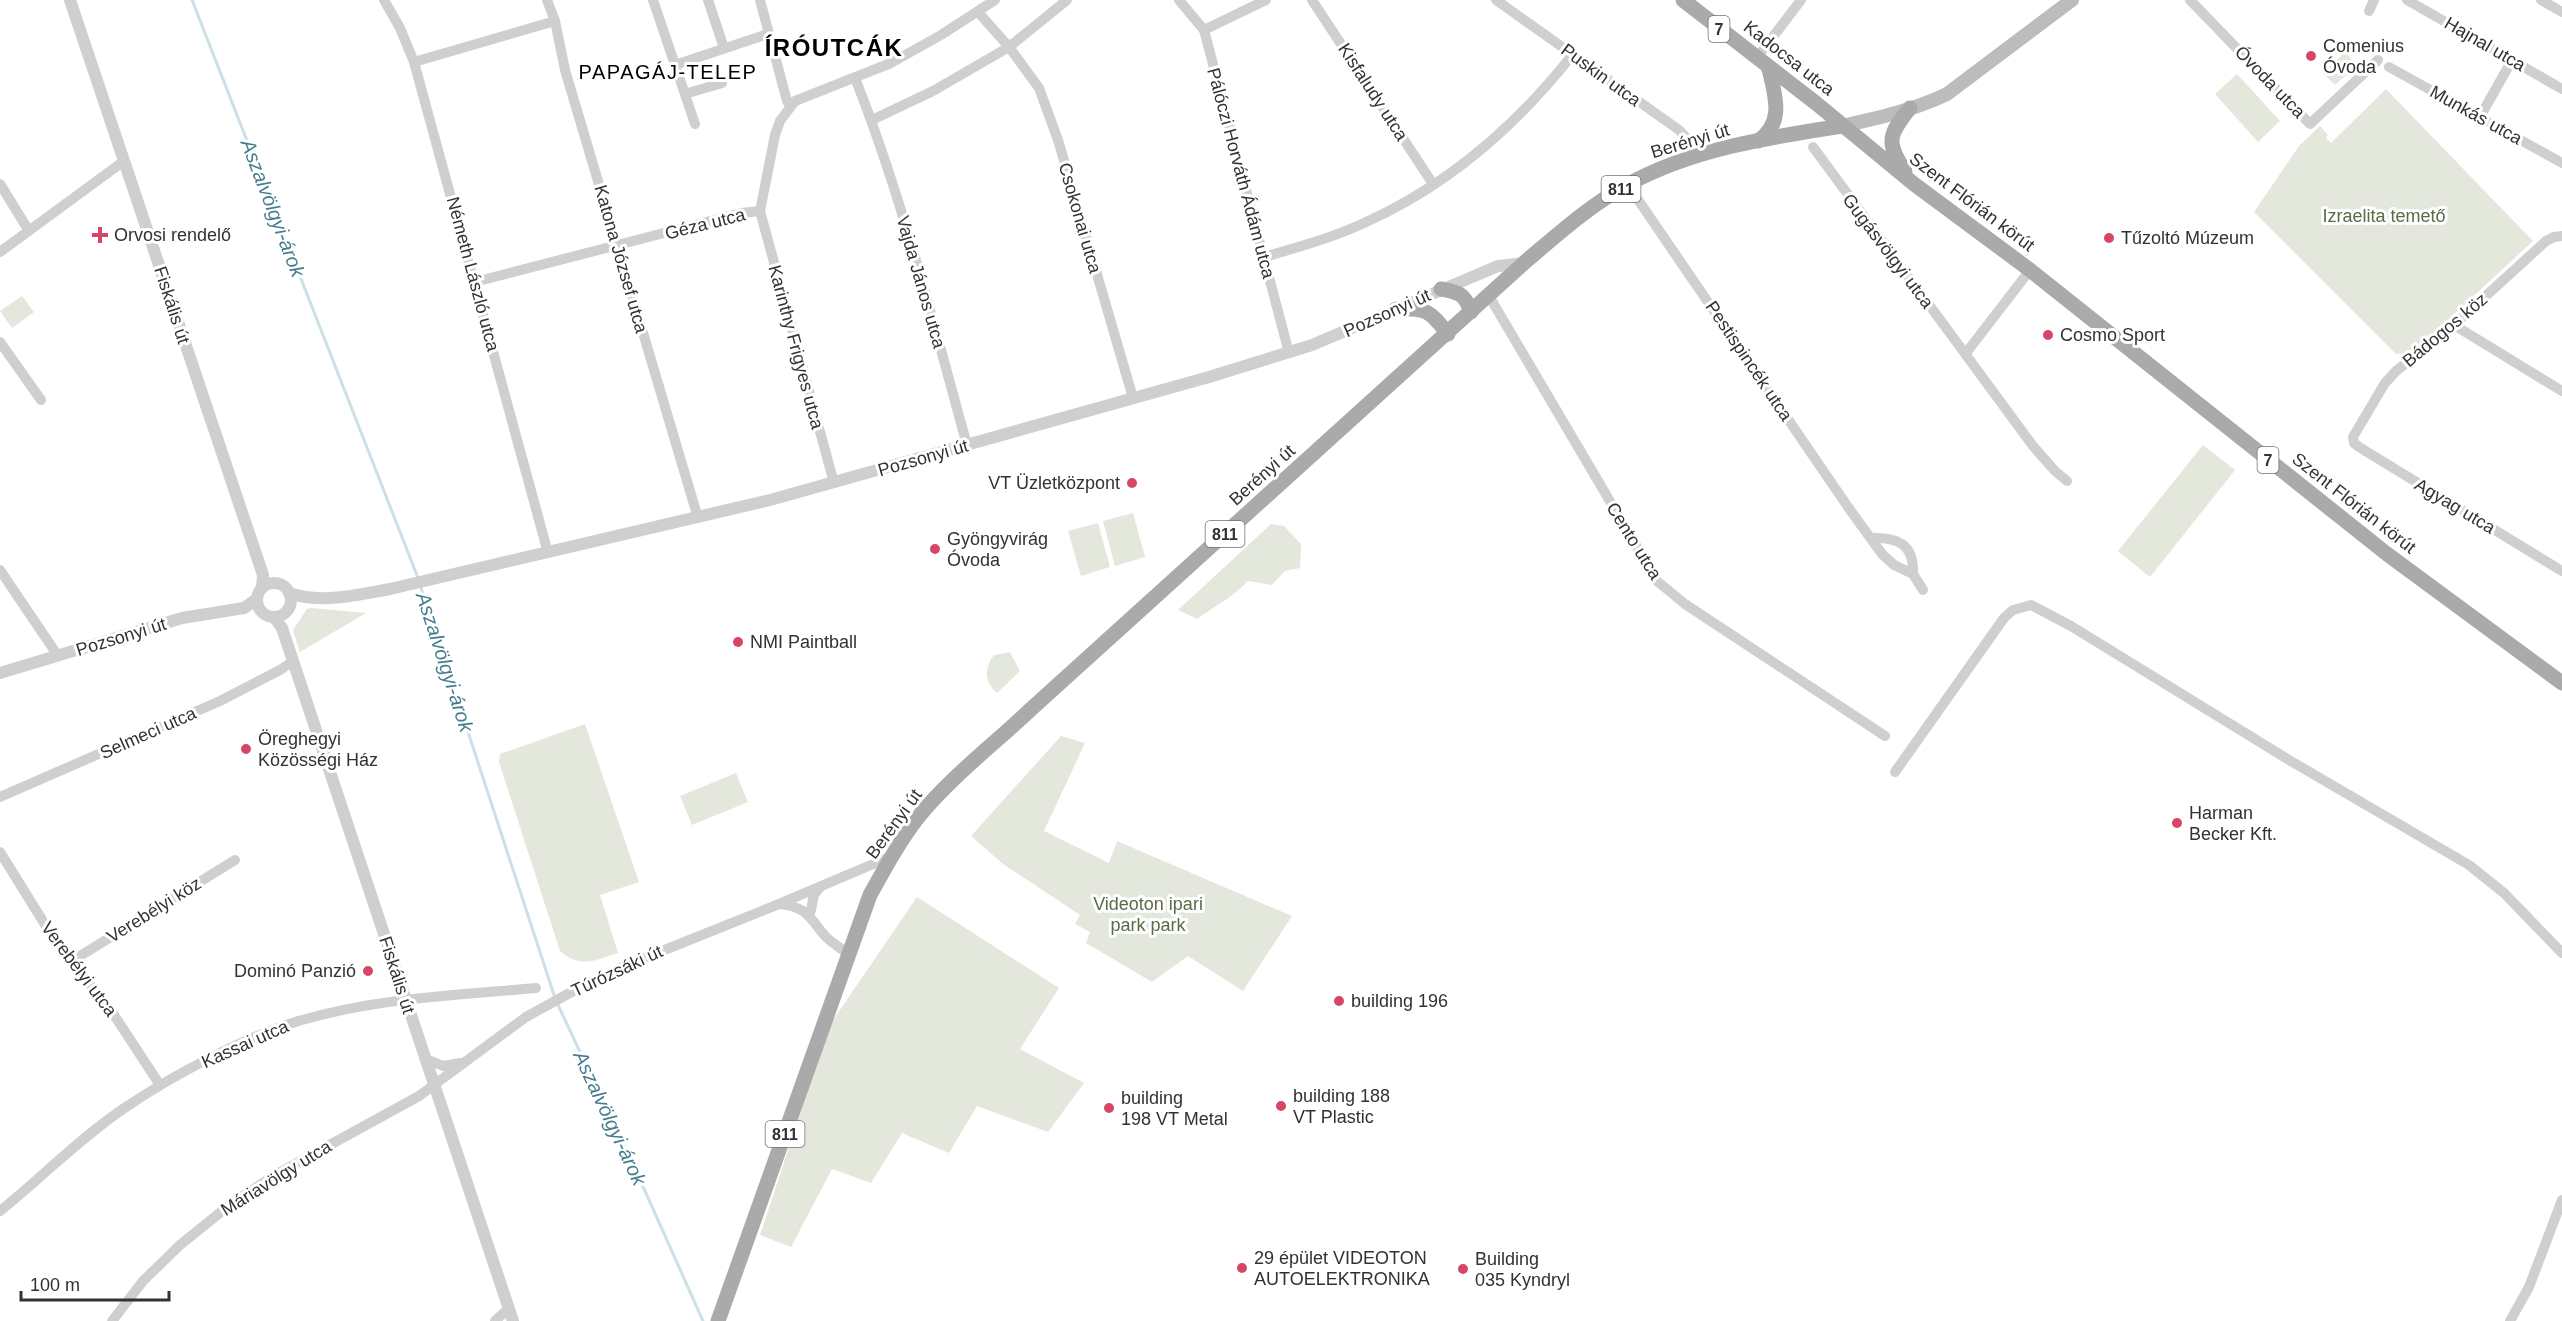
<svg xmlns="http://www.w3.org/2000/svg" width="2562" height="1321" viewBox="0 0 2562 1321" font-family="Helvetica,sans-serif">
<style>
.green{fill:#e4e8dc}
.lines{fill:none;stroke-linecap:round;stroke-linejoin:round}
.stream{stroke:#cbe0e7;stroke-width:3}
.minor{stroke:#cfcfcf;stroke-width:10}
.tertiary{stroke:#cfcfcf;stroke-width:12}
.secondary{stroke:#bcbcbc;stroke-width:14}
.primary{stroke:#aaa;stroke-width:15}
.poi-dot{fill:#d74765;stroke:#fff;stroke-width:2}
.labels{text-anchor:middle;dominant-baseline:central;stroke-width:6;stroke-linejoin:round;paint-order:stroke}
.shield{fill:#fff;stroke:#707070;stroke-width:1.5}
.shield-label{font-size:16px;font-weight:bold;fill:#323232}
.street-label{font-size:18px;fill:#323232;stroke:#fff}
.poi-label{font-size:18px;fill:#323232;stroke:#fff;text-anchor:start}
.park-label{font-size:18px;fill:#5b6b43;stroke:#fff}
.neighbourhood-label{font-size:20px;letter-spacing:1.5px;fill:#000;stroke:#fff}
.water-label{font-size:20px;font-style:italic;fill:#467c8f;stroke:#fff}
.district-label{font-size:24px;font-weight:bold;letter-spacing:1.5px;fill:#000;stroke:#fff}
</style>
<rect width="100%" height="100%" fill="#fff"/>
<g class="green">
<path d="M2345,52L2357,65L2335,85L2323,73Z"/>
<path d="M2237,74L2280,121L2258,142L2215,94Z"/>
<path d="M2386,89L2533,241L2413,352L2396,354L2254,212L2299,146L2320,126L2328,135L2326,138L2331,143Z"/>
<path d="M22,296L34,312L12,328L0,311Z"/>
<path d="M2203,445L2235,470L2150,577L2118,551Z"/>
<path d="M1133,513L1145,557L1115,566L1103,521Z"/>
<path d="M1098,523L1110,567L1081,576L1068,531Z"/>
<path d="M1271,524L1284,526L1301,544L1300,568L1285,571L1272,585L1248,581C1233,597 1215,606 1197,619L1178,610Z"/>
<path d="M311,608L366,613L300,652L293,630L307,609Z"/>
<path d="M1010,652L1020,671L997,693C984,682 984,668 994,655Z"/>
<path d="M585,724L639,882L600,895L618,953C595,960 581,969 560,951L499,762L500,754Z"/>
<path d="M1061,736L1085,743L1044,831L1109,863L1117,841L1292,916L1243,991L1188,956L1152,982L1086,943L1090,932L1075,924L1080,915L1003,864L971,836Z"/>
<path d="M736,773L748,802L692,825L680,796Z"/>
<path d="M917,897L1059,988L1020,1049L1084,1083L1048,1132L977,1106L949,1153L902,1133L871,1183L832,1169L791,1247L760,1235L829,1026Z"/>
</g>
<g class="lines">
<g class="stream">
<path d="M192,0L418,578"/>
<path d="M420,585L555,998"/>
<path d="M557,1003L637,1173L703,1321"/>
</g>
<g class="minor">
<path d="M384,0L400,28L414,62L548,553"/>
<path d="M547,0L555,21L565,70L698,518"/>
<path d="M653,0L695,124"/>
<path d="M708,0L724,48"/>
<path d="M760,0L787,101L790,105"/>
<path d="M1179,0L1204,30L1289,353"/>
<path d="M1312,0L1433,184"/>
<path d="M1496,0L1679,130L1692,144L1697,157"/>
<path d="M2190,0L2310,124L2378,60"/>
<path d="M2407,0L2562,89"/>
<path d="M2541,0L2562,12"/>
<path d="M2369,11L2374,0"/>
<path d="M978,12L1009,47L1039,88L1058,140L1133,398"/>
<path d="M1204,30L1266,0"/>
<path d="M1756,59L1801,0"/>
<path d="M414,62L555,21"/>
<path d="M675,65L768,34"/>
<path d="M2389,67L2562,163"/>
<path d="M855,78C902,197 933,322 967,445"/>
<path d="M685,94L722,83"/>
<path d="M2480,117L2512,60"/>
<path d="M872,120L933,91L1009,47L1067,0"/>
<path d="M1813,147L2033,446L2055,471L2067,481"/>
<path d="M0,184L29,231"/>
<path d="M1628,185L1848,507L1882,554L1894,565L1913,574L1923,590"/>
<path d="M2562,236L2554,237L2546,241L2454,325L2396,371L2385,383L2353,437L2354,443L2359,447L2562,571"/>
<path d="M0,252L124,161"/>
<path d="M1264,257C1298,247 1332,238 1364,223C1447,186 1517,125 1573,54"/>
<path d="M475,282L741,213L760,211"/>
<path d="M1489,296L1657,581L1685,604L1885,736"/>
<path d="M2454,325L2562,391"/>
<path d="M0,342L41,400"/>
<path d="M1966,353L2030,270"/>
<path d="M834,483L760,211L775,135L780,121L795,101L891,63L941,35L995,0"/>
<path d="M1872,538C1899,537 1914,545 1913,574"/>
<path d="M0,570L58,656"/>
<path d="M1895,772L2004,618L2013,610L2031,605L2071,626L2289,760L2469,865L2504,893L2562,953"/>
<path d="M0,797L220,701L280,670L293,661"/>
<path d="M0,852L49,931L114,1015L160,1085"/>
<path d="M780,904C807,907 809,917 825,936C832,943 841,948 848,954"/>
<path d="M810,914L814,895L820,887"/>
<path d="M72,961L235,860"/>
<path d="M424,1058L443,1066L460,1063"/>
<path d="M0,1211C41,1178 79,1139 123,1109C173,1075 244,1037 302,1020C378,998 458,995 536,988"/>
<path d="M112,1321L143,1281L180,1245L232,1203L275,1175L419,1096L526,1017L588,983L627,965L779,904L892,856"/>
<path d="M495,1321L509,1308"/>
<path d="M2510,1321L2529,1287L2562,1200"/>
</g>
<g class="tertiary">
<path d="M70,0L263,575L262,588"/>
<circle cx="274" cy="600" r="17"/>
<path d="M289,593C321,604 357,595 390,589L770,500L1209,377L1312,345L1498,266L1525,263"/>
<path d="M274,617L282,628L513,1321"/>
<path d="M0,673L182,618L244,608L257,599"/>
</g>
<path class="secondary" d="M1842,126C1878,118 1914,110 1947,94L2072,0"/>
<g class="primary">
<path d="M1683,0L1817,104L1914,184L2030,270L2387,554L2562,683"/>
<path d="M1758,141C1785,123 1775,95 1769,69"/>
<path d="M1905,171C1885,142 1889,134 1910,108"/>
<path d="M1441,289C1459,292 1465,294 1471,312"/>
<path d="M1396,309C1427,308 1429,310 1448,334"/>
<path d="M718,1321L870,895C885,868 900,840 919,816C951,777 993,745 1030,710L1525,262C1558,234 1589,206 1627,185C1691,149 1771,137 1842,126"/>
</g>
</g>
<g class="poi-dot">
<circle cx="2311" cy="56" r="6"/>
<path d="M97 226h6v6h6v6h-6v6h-6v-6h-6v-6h6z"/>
<circle cx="2109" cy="238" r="6"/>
<circle cx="2048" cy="335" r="6"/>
<circle cx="1132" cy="483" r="6"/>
<circle cx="935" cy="549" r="6"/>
<circle cx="738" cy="642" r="6"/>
<circle cx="246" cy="749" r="6"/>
<circle cx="2177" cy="823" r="6"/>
<circle cx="368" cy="971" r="6"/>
<circle cx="1339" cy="1001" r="6"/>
<circle cx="1281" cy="1106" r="6"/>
<circle cx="1109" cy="1108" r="6"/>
<circle cx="1242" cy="1268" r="6"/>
<circle cx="1463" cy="1269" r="6"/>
</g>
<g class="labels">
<g class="shield">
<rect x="1708.5" y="16" width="21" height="26" rx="4.5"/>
<rect x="1601.5" y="176" width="39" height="26" rx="4.5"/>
<rect x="2257.5" y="447" width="21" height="26" rx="4.5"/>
<rect x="1205.5" y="521" width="39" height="26" rx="4.5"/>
<rect x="765.5" y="1121" width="39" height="26" rx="4.5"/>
</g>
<g class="shield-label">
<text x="1719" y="29">7</text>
<text x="1621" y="189">811</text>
<text x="2268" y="460">7</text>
<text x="1225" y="534">811</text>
<text x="785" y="1134">811</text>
</g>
<g class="street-label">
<text transform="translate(2485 44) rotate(30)">Hajnal utca</text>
<text transform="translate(1789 58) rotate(38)">Kadocsa utca</text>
<text transform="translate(1601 75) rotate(36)">Puskin utca</text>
<text transform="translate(2270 82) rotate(46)">Óvoda utca</text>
<text transform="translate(1373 92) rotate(57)">Kisfaludy utca</text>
<text transform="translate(2476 115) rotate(29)">Munkás utca</text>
<text transform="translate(1690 141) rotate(-17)">Berényi út</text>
<text transform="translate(1241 173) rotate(75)">Pálóczi Horváth Ádám utca</text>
<text transform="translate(1972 202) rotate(37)">Szent Flórián körút</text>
<text transform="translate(1080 218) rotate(74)">Csokonai utca</text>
<text transform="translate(705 224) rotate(-14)">Géza utca</text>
<text transform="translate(1888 251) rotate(53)">Gugásvölgyi utca</text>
<text transform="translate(621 259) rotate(74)">Katona József utca</text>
<text transform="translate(473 274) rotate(75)">Németh László utca</text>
<text transform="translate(921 282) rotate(74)">Vajda János utca</text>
<text transform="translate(172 305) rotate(72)">Fiskális út</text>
<text transform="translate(1387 313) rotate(-24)">Pozsonyi út</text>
<text transform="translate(2445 330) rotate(-40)">Bádogos köz</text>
<text transform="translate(796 347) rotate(75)">Karinthy Frigyes utca</text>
<text transform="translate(1749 361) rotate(56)">Pestispincék utca</text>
<text transform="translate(923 458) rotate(-16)">Pozsonyi út</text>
<text transform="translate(1262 475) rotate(-42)">Berényi út</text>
<text transform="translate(2354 503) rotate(38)">Szent Flórián körút</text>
<text transform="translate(2455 506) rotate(31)">Agyag utca</text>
<text transform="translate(1634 541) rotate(58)">Cento utca</text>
<text transform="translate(121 637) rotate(-17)">Pozsonyi út</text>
<text transform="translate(148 733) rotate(-24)">Selmeci utca</text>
<text transform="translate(894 824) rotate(-54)">Berényi út</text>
<text transform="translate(154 910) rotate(-32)">Verebélyi köz</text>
<text transform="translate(79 969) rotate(53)">Verebélyi utca</text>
<text transform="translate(617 971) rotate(-25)">Túrózsáki út</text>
<text transform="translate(397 975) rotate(72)">Fiskális út</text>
<text transform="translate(245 1044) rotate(-24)">Kassai utca</text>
<text transform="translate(276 1178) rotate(-32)">Máriavölgy utca</text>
</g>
<g class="poi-label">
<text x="2323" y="46">Comenius<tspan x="2323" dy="21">Óvoda</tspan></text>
<text x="114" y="235">Orvosi rendelő</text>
<text x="2121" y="238">Tűzoltó Múzeum</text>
<text x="2060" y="335">Cosmo Sport</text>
<text x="1120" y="483" text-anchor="end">VT Üzletközpont</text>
<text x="947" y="539">Gyöngyvirág<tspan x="947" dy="21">Óvoda</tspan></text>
<text x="750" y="642">NMI Paintball</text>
<text x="258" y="739">Öreghegyi<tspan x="258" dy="21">Közösségi Ház</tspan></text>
<text x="2189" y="813">Harman<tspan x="2189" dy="21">Becker Kft.</tspan></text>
<text x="356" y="971" text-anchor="end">Dominó Panzió</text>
<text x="1351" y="1001">building 196</text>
<text x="1293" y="1096">building 188<tspan x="1293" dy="21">VT Plastic</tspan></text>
<text x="1121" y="1098">building<tspan x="1121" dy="21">198 VT Metal</tspan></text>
<text x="1254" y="1258">29 épület VIDEOTON<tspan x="1254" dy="21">AUTOELEKTRONIKA</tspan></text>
<text x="1475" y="1259">Building<tspan x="1475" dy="21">035 Kyndryl</tspan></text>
</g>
<g class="park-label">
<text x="2384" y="216">Izraelita temető</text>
<text x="1148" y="904">Videoton ipari<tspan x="1148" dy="21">park park</tspan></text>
</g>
<g class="neighbourhood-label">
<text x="668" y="72">PAPAGÁJ-TELEP</text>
</g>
<g class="water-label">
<text transform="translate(273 208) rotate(69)">Aszalvölgyi-árok</text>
<text transform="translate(445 662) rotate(72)">Aszalvölgyi-árok</text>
<text transform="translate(610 1118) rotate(65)">Aszalvölgyi-árok</text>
</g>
<g class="district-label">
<text x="834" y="47">ÍRÓUTCÁK</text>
</g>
</g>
<path d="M21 1291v9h148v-9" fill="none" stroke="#323232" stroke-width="3"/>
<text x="30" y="1291" font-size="18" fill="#323232" stroke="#ffffff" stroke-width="4.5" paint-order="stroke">100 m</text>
</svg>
